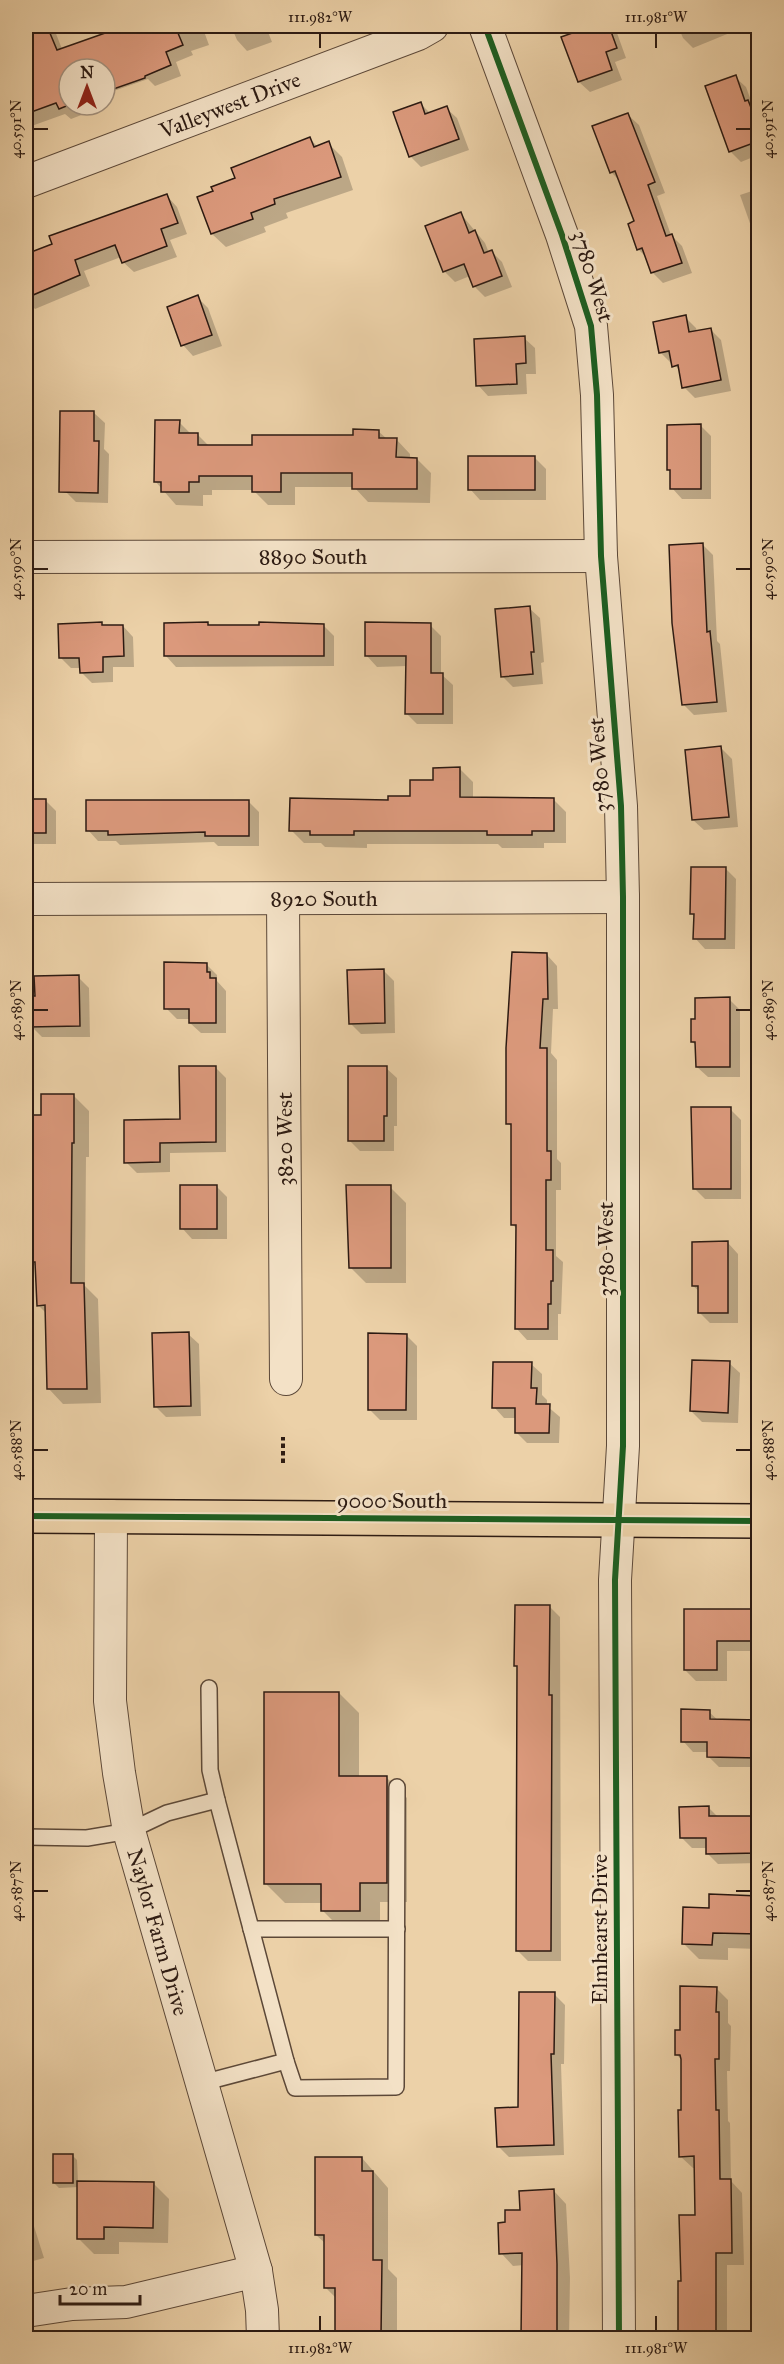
<svg xmlns="http://www.w3.org/2000/svg" width="784" height="2364" viewBox="0 0 784 2364" font-family="'IM FELL Great Primer',serif">
<style>
.shadow{fill:#0003}
.building{fill:#db997c;stroke:#2c1a12;stroke-width:1.5}
.lines{fill:none;stroke-linecap:round;stroke-linejoin:round}
.service-casing{stroke:#5c4838;stroke-width:18}
.minor-casing{stroke:#5c4838;stroke-width:34}
.primary-casing{stroke:#2c1a12;stroke-width:36}
.path{stroke:#2c1a12;stroke-width:4;stroke-dasharray:4.5 3;stroke-linecap:butt}
.service{stroke:#f3e1c6;stroke-width:15}
.minor{stroke:#f3e1c6;stroke-width:32}
.primary{stroke:#ecd1a8;stroke-width:33}
.cycleway-casing{stroke:#f3e1c6;stroke-width:10}
.cycleway{stroke:#1b5e20;stroke-width:6}
.ticks{fill:none;stroke:#2c1a12;stroke-width:2}
.labels{text-anchor:middle;dominant-baseline:central;stroke-width:6;stroke-linejoin:round;paint-order:stroke}
.street-label{font-size:22px;fill:#2c1a12;stroke:#f3e1c6}
.neatline{fill:none;stroke:#2c1a12;stroke-width:2}
.ticks-label{font-size:15px;text-anchor:middle;fill:#2c1a12}
</style>
<rect width="100%" height="100%" fill="#ecd1a8"/>
<filter id="stains"><feTurbulence type="fractalNoise" baseFrequency=".00333" numOctaves="4"/><feColorMatrix values="0 0 0 0 .2 0 0 0 0 .09 0 0 0 0 .02 0 0 0 .5 -.17"/></filter>
<radialGradient id="worn" r=".72"><stop offset=".6" stop-color="#630" stop-opacity="0"/><stop offset="1" stop-color="#630" stop-opacity=".3"/></radialGradient>
<g class="shadow">
<path d="M26,26H53L62,49L130,26H202L209,45L191,51L193,55L176,62L181,76L155,86L148,79L105,94V69H69V105H95L97,109L71,119L65,114L26,128Z"/>
<path d="M231,26H286L268,32L272,42L247,51L237,40Z"/>
<path d="M597,26H610L617,33L626,58L615,62L622,80L590,92L579,82L563,38Z"/>
<path d="M678,26H735L737,30L693,48L683,38Z"/>
<path d="M735,77L746,87L753,106L758,112V155L741,162L730,151Z"/>
<path d="M421,104L430,113L446,108L457,118L469,150L421,167L410,156Z"/>
<path d="M628,115L639,125L665,193L657,196L671,235L682,246L692,273L663,283L652,272L647,258L638,249L636,222L621,182L611,172Z"/>
<path d="M310,139L318,147L328,143L342,157L353,190L286,213L288,218L264,227L266,232L226,247L212,234L237,179Z"/>
<path d="M758,189V246L740,195Z"/>
<path d="M167,196L177,207L187,234L170,240L177,257L134,272L123,262L121,257L84,271L90,286L35,309L26,299V257Z"/>
<path d="M461,214L485,243L489,253L492,252L502,262L512,287L485,297L474,286L470,276L455,282L444,271Z"/>
<path d="M197,297L208,308L222,346L193,356L183,345L169,308Z"/>
<path d="M685,317L696,328L697,332L710,329L721,340L731,391L695,398L684,387L681,373L673,362L671,363L660,352Z"/>
<path d="M524,338L535,348L536,374H526L527,394L488,396L478,385Z"/>
<path d="M94,413L105,423L104,449L109,454L108,503L76,502L65,491Z"/>
<path d="M179,422L192,435H198L209,446H253L354,436L378,431L387,439H396L410,454V459H417L431,473L430,503L368,502L354,487H295V505H268L253,490H212V495H203V506L176,505L155,481Z"/>
<path d="M701,426L711,436V499H682L672,488V472L669,469Z"/>
<path d="M535,458L546,469V500H480L470,489Z"/>
<path d="M703,545L713,555L717,641L720,644L727,712L694,715L684,705Z"/>
<path d="M529,608L540,618L544,662L541,663L543,684L513,687L502,676Z"/>
<path d="M101,624L104,627L123,626L133,637L134,667H113V682L92,683L81,672V668H71L61,658Z"/>
<path d="M323,625L334,636V666L176,667L166,656L260,627Z"/>
<path d="M430,625L441,636V674L453,685V724H417L407,714V666L377,667L367,656Z"/>
<path d="M721,748L732,759L738,827L704,830L693,820Z"/>
<path d="M460,769L473,782V799H553L566,812V843H544V848H502L498,844H367V848L325,847L321,843H304L291,830L390,801L411,798L435,781Z"/>
<path d="M26,801H46L56,811V844H26Z"/>
<path d="M249,802L259,812V846H218L214,842L120,845L116,841H98L88,830Z"/>
<path d="M725,868L736,879L735,949H705L695,938V917L691,913Z"/>
<path d="M547,955L557,966L558,1009H553L551,1053L557,1060V1159L561,1163V1190H556V1256L563,1262L561,1314H558V1340H527L517,1329V1229L512,1224L513,1128L508,1123Z"/>
<path d="M206,964L217,975V981L226,991V1033H201L190,1023V1019H177L166,1008Z"/>
<path d="M383,970L394,981L395,1033L361,1034L350,1023Z"/>
<path d="M78,977L89,988L90,1037H42L31,1026L36,997Z"/>
<path d="M729,999L740,1010V1077H708L697,1067V1046L692,1042Z"/>
<path d="M215,1067L226,1078V1152L170,1153V1172L137,1173L126,1162L181,1121Z"/>
<path d="M386,1068L397,1078V1126H394V1151H360L349,1140Z"/>
<path d="M74,1096L89,1111V1157H86L85,1286L98,1299L101,1403L63,1404L49,1389L46,1313L38,1305L37,1268L31,1261L43,1116Z"/>
<path d="M730,1109L741,1120V1199H705L694,1188Z"/>
<path d="M216,1186L227,1197V1239H192L182,1228Z"/>
<path d="M390,1187L406,1203V1283H366L350,1267Z"/>
<path d="M728,1243L738,1254V1323H710L699,1312V1291L693,1286Z"/>
<path d="M188,1334L199,1344L201,1416L166,1417L155,1406Z"/>
<path d="M406,1335L417,1346V1420H380L369,1409Z"/>
<path d="M729,1363L740,1373L738,1423L702,1422L691,1411Z"/>
<path d="M531,1364L542,1374V1395L547,1400V1406L560,1417L559,1443H527L516,1432V1418H504L494,1407Z"/>
<path d="M550,1607L560,1617L561,1961H528L517,1950L519,1668L516,1665Z"/>
<path d="M758,1609V1651H727V1681H696L685,1670V1611Z"/>
<path d="M339,1693L359,1713V1778H387L407,1798V1902H380V1931H343L323,1911V1903H285L265,1883Z"/>
<path d="M709,1712L719,1721H758V1767H719L708,1756V1752H693L683,1741Z"/>
<path d="M709,1808L718,1817H758V1863L718,1864L707,1853V1848H692L681,1837Z"/>
<path d="M758,1897V1949L728,1948V1960L699,1959L683,1943L710,1910Z"/>
<path d="M716,1988L728,2000V2023L731,2026L730,2071H727L728,2121L730,2123L731,2181L742,2193L744,2265H727V2338H681L682,2283L697,2216L696,2168H693L680,2156L683,2111L682,2060L676,2054L681,2031Z"/>
<path d="M554,1994L565,2005L564,2064H561L564,2155L509,2157L498,2146L520,2109Z"/>
<path d="M72,2155L77,2160L78,2182L153,2183L169,2199L168,2243L119,2242V2254H94L78,2238L79,2187L59,2188L54,2183Z"/>
<path d="M362,2158L388,2188V2269L397,2278V2338H336V2298L325,2287L326,2244L316,2235Z"/>
<path d="M554,2191L566,2204L570,2278L569,2338H523L524,2265L513,2266L501,2253L507,2224L522,2211Z"/>
<path d="M26,2201L44,2258L26,2263Z"/>
</g>
<g class="building">
<path d="M26,26H47L57,50L125,26H175L183,45L166,52L171,65L145,76V78L105,92V69H69V105L59,109L56,103L26,114Z"/>
<path d="M592,26H609L617,48L606,52L612,70L578,82L561,37Z"/>
<path d="M736,75L745,101L748,100L759,128V141L729,152L705,86Z"/>
<path d="M421,102L425,114L447,106L459,139L409,157L393,112Z"/>
<path d="M628,113L655,182L648,185L666,236L672,234L682,263L651,273L642,248L637,250L628,224L634,221L615,171L610,173L592,126Z"/>
<path d="M310,137L314,147L329,141L341,177L274,199L275,204L251,213L253,219L211,234L197,197L213,191L211,187L235,178L231,168Z"/>
<path d="M167,194L178,223L161,229L167,246L122,263L115,245L75,260L80,275L26,298V254L52,244L49,236Z"/>
<path d="M461,212L469,233L475,230L484,253L492,250L502,276L473,287L464,264L443,272L425,226Z"/>
<path d="M198,295L212,335L181,346L167,307Z"/>
<path d="M686,315L689,332L711,328L721,380L682,388L678,365L672,367L669,351L659,353L653,322Z"/>
<path d="M525,336L526,363L516,364L517,384L476,386L474,339Z"/>
<path d="M60,411H94V441H99L98,493L59,492Z"/>
<path d="M155,420H180L179,433H198V445H252V435H353V429L379,430V438H397L396,457L417,458V489H352V473H281V492H252V476H199V482H189V492H161V482H154Z"/>
<path d="M701,424V489H670V470H667V425Z"/>
<rect x="468" y="456" width="67" height="34"/>
<path d="M703,543L707,632L710,631L717,702L682,705L672,623L669,545Z"/>
<path d="M530,606L534,652H531L533,674L501,677L495,609Z"/>
<path d="M102,622V625H123L124,656L103,657V672L80,673L79,658H59L58,624Z"/>
<path d="M208,622V625H259V622L324,624V656H164V623Z"/>
<path d="M365,622L431,623V673H443V714H405L406,656H365Z"/>
<path d="M721,746L729,817L692,820L685,750Z"/>
<path d="M460,767V797L554,798V831H532V835H487V831H354V835H310V831H289L290,798L388,800V796H410V780H433V768Z"/>
<rect x="26" y="799" width="20" height="34"/>
<path d="M86,800H249V836H205V832L108,835V831H86Z"/>
<path d="M691,867H726L725,939H693L694,914H690Z"/>
<path d="M512,952L547,953L548,999H543L540,1048H547V1151H551V1180H546V1250H553V1281H551V1304H548V1329H515L516,1225H511V1124H506V1048Z"/>
<path d="M164,962L207,963V972H210V978H216V1023H189V1009H164Z"/>
<path d="M384,969L385,1023L349,1024L347,970Z"/>
<path d="M79,975L80,1026L29,1027V996H35L34,976Z"/>
<path d="M730,997V1067H696L695,1042H691V1019H695V998Z"/>
<path d="M179,1066H216V1142L160,1143V1162L124,1163V1120L180,1119Z"/>
<path d="M348,1066H387V1116H384V1141H348Z"/>
<path d="M41,1094H74V1143H72L71,1283H84L87,1389H47L45,1305L37,1306L35,1262H29L28,1115H41Z"/>
<path d="M691,1107H731V1189H693Z"/>
<rect x="180" y="1185" width="37" height="44"/>
<path d="M346,1185H391V1268H349Z"/>
<path d="M728,1241V1313H698V1286H692V1242Z"/>
<path d="M189,1332L191,1406L154,1407L152,1333Z"/>
<path d="M368,1333L407,1334L406,1410H368Z"/>
<path d="M692,1360L730,1361L728,1413L690,1411Z"/>
<path d="M493,1362H532L531,1388H537L536,1404H550L549,1433H515V1408H492Z"/>
<path d="M515,1605H550L549,1695H552L551,1951H516L517,1666H514Z"/>
<path d="M684,1609H759V1641H717V1670H684Z"/>
<path d="M264,1692H339V1776H387V1883H360V1911H321V1884H264Z"/>
<path d="M681,1709L710,1710V1719L759,1720V1758L707,1757V1742H681Z"/>
<path d="M709,1806V1816H759V1853L706,1854V1838H680L679,1807Z"/>
<path d="M709,1894L759,1896V1934L713,1933L712,1945L682,1944L683,1907L709,1908Z"/>
<path d="M680,1986L717,1987L716,2012H719V2059H715L716,2110H719L720,2179H731L732,2253H716V2338H678V2281H681L679,2215H695L694,2156L679,2157L678,2110H681V2059L680,2055H675V2030H680Z"/>
<path d="M519,1992H555L554,2054H551L554,2145L497,2147L495,2108L518,2107Z"/>
<rect x="53" y="2154" width="20" height="29"/>
<path d="M315,2157H362V2171H373V2260H382L381,2336H335V2288H324V2235H315Z"/>
<path d="M77,2181L154,2182L153,2228L104,2227V2239H77Z"/>
<path d="M554,2189L557,2264V2338H521L522,2253L499,2254L498,2223L505,2222V2210H520L519,2191Z"/>
</g>
<g class="lines">
<g class="service-casing">
<g id="service">
<path d="M209,1688L210,1770L217,1800"/>
<path d="M26,1837L87,1838L129,1831L167,1813L217,1800L286,2061L202,2083"/>
<path d="M251,1929H397"/>
<path d="M286,2061L295,2088L396,2087L397,1787"/>
</g>
</g>
<g class="minor-casing">
<g id="minor">
<path d="M485,26L562,235L591,326L597,395L601,556L621,806L623,897V1446L615,1580L619,2338"/>
<path d="M26,182L418,34L432,26"/>
<path d="M26,557L601,556"/>
<path d="M26,899L623,897"/>
<path d="M283,899L286,1379"/>
<path d="M111,1516L110,1701L119,1773L129,1831L256,2271L262,2310L263,2338"/>
<path d="M26,2311L72,2304L126,2302L256,2271"/>
</g>
</g>
<g class="primary-casing">
<path id="primary" d="M26,1516L758,1521"/>
</g>
<path class="path" d="M283,1463V1437"/>
<use href="#service" class="service"/>
<use href="#minor" class="minor"/>
<use href="#primary" class="primary"/>
<g class="cycleway-casing">
<g id="cycleway">
<path d="M485,26L562,235L591,326L597,395L601,556L621,806L623,897V1446L615,1580L619,2338"/>
<path d="M26,1516L758,1521"/>
</g>
</g>
<use href="#cycleway" class="cycleway"/>
</g>
<path class="ticks" d="M320,33V48M656,33V48M33,129H48M736,129H751M33,569H48M736,569H751M33,1010H48M736,1010H751M33,1450H48M736,1450H751M33,1891H48M736,1891H751M320,2316V2331M656,2316V2331"/>
<g class="labels">
<g class="street-label">
<text transform="translate(230 105) rotate(-21)">Valleywest Drive</text>
<text transform="translate(593 276) rotate(73)">3780 West</text>
<text x="313" y="556">8890 South</text>
<text transform="translate(599 765) rotate(-94)">3780 West</text>
<text x="324" y="898">8920 South</text>
<text transform="translate(284 1139) rotate(-90)">3820 West</text>
<text transform="translate(605 1249) rotate(-90)">3780 West</text>
<text x="392" y="1500">9000 South</text>
<text transform="translate(599 1929) rotate(-90)">Elmhearst Drive</text>
<text transform="translate(158 1932) rotate(74)">Naylor Farm Drive</text>
</g>
</g>
<rect width="784" height="2364" fill="none" stroke="#ecd1a8" stroke-width="66"/>
<g transform="translate(87 87)"><circle r="28" fill="#f3e1c6" stroke="#a3917e" stroke-width="1.5"/>
<path d="M0-4.5L10 22L0 15L-10 22Z" fill="#8f2418"/>
<text y="-9" font-size="16" font-weight="bold" text-anchor="middle" fill="#2c1a12">N</text>
</g>
<path d="M60 2295v9h80v-9" fill="none" stroke="#2c1a12" stroke-width="3"/>
<text x="69" y="2295" font-size="18" fill="#2c1a12" stroke="#f3e1c6" stroke-width="4.5" paint-order="stroke">20 m</text>
<rect x="33" y="33" width="718" height="2298" class="neatline"/>
<g class="ticks-label">
<text x="320" y="22">111.982°W</text>
<text x="656" y="22">111.981°W</text>
<text transform="translate(16 129) rotate(-90)" y="5">40.591°N</text>
<text transform="translate(768 129) rotate(-90)" y="5">40.591°N</text>
<text transform="translate(16 569) rotate(-90)" y="5">40.590°N</text>
<text transform="translate(768 569) rotate(-90)" y="5">40.590°N</text>
<text transform="translate(16 1010) rotate(-90)" y="5">40.589°N</text>
<text transform="translate(768 1010) rotate(-90)" y="5">40.589°N</text>
<text transform="translate(16 1450) rotate(-90)" y="5">40.588°N</text>
<text transform="translate(768 1450) rotate(-90)" y="5">40.588°N</text>
<text transform="translate(16 1891) rotate(-90)" y="5">40.587°N</text>
<text transform="translate(768 1891) rotate(-90)" y="5">40.587°N</text>
<text x="320" y="2353">111.982°W</text>
<text x="656" y="2353">111.981°W</text>
</g>
<rect width="100%" height="100%" filter="url(#stains)"/>
<rect width="100%" height="100%" fill="url(#worn)"/>
</svg>
